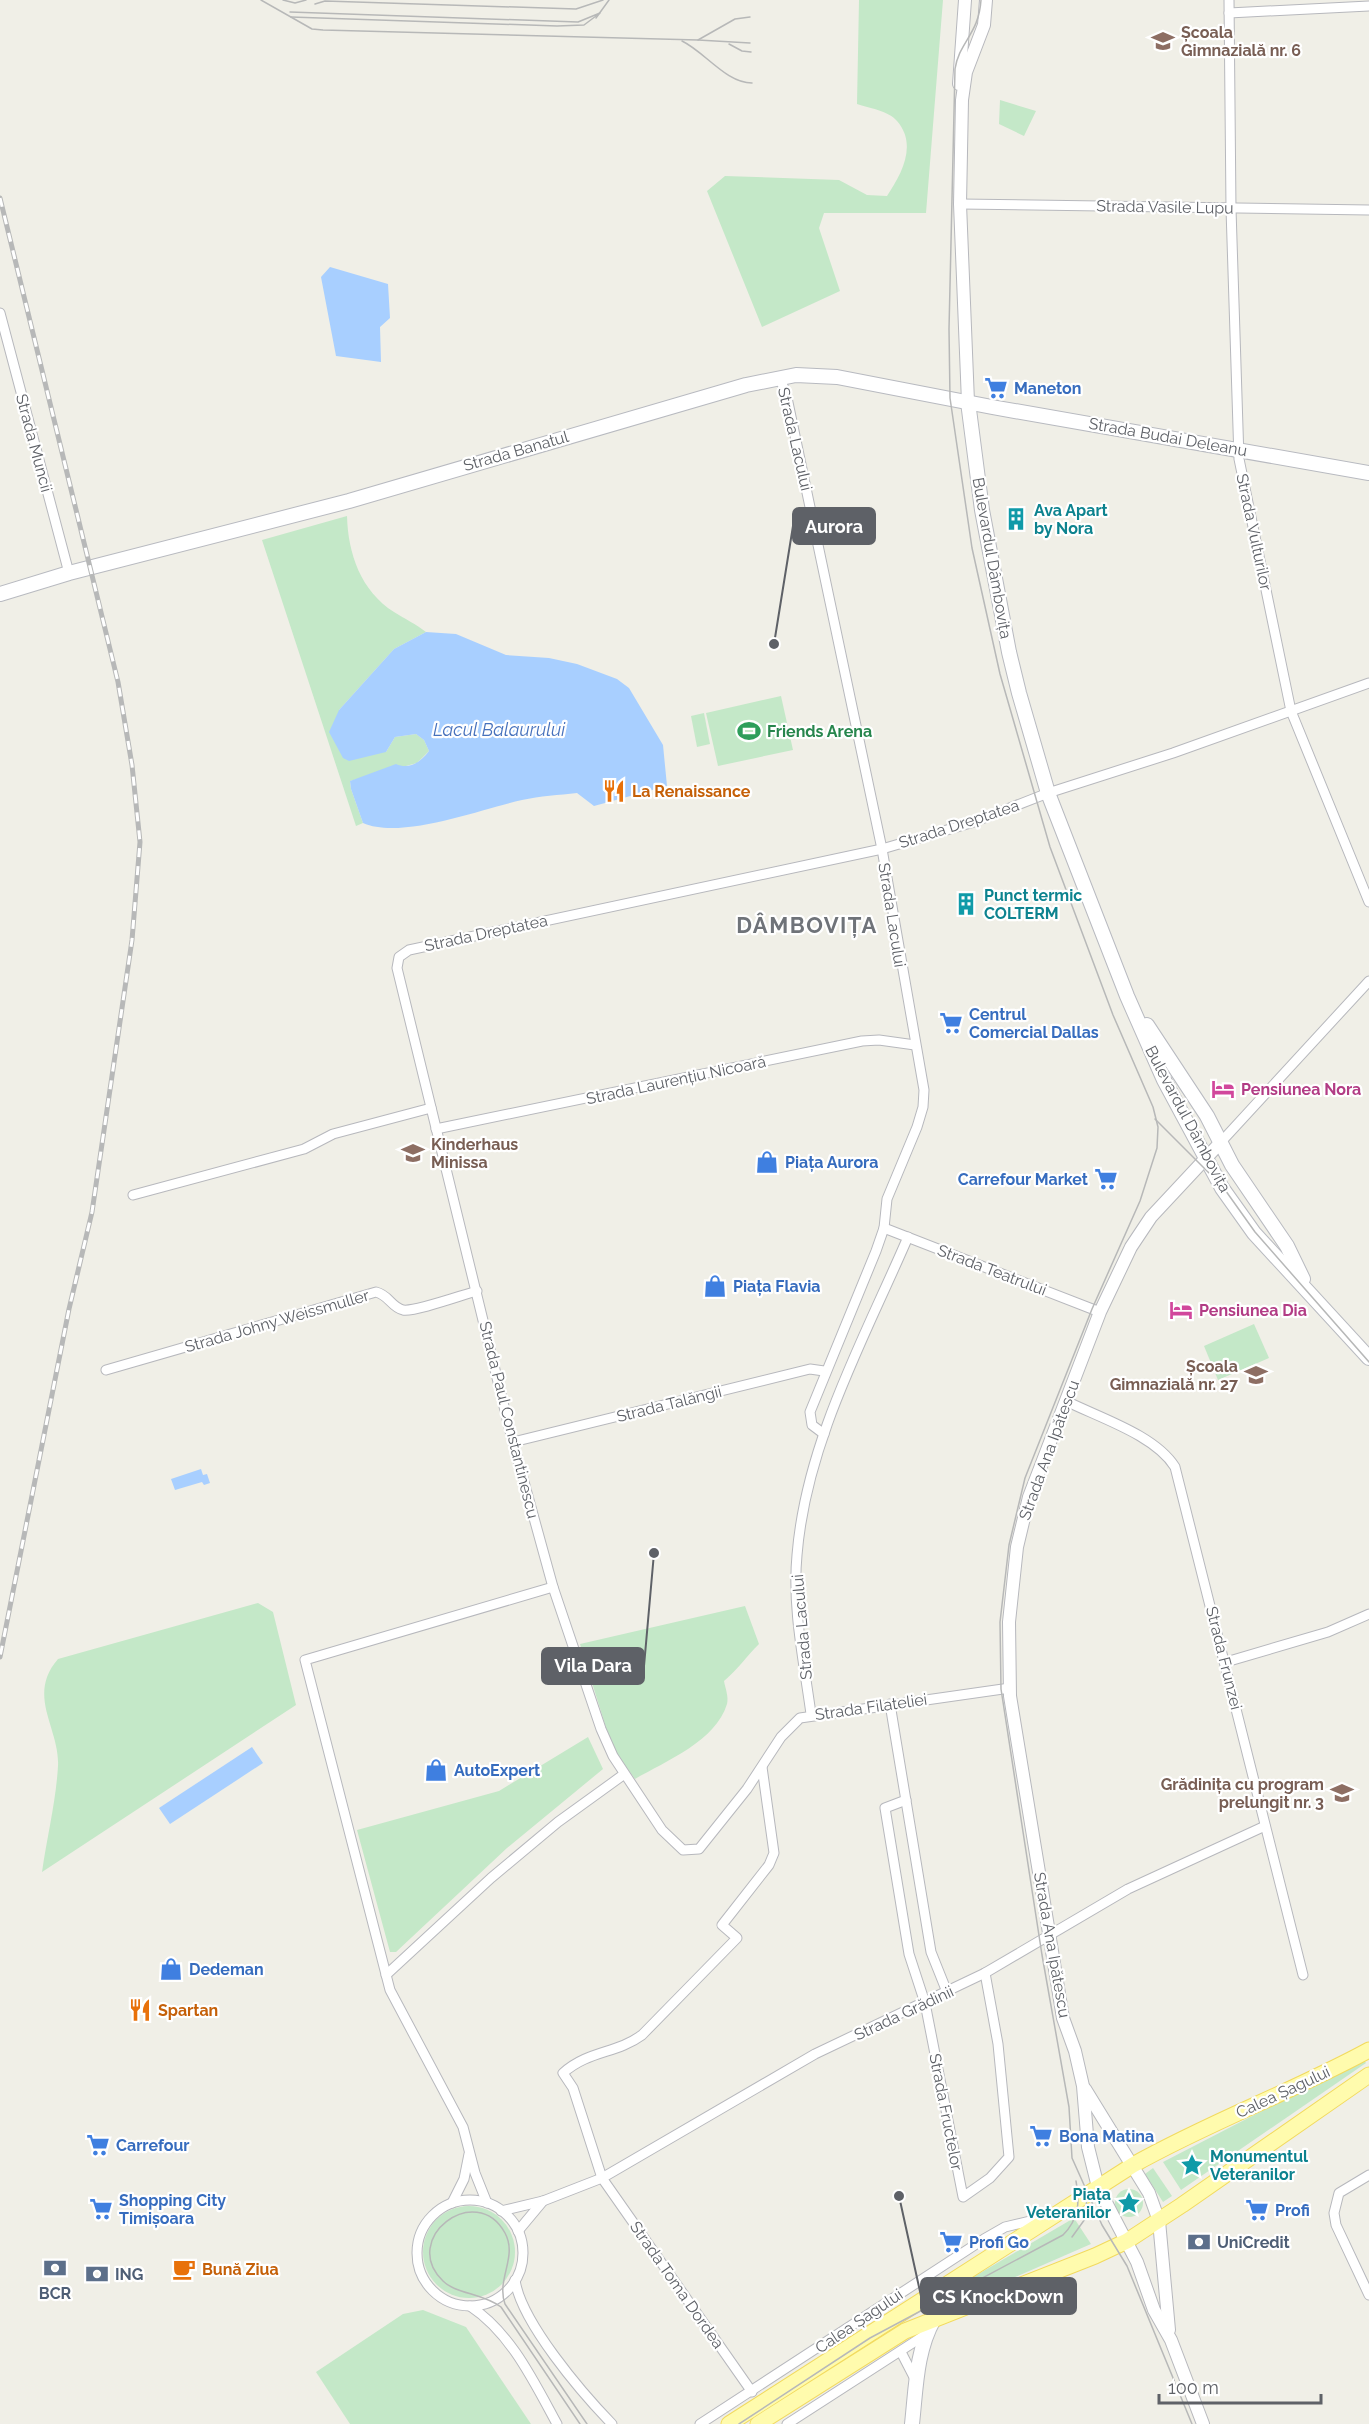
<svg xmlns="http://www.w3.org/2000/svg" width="1369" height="2424" viewBox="0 0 1369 2424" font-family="Raleway,sans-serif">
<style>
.green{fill:#c4e8c8}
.water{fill:#a8cfff}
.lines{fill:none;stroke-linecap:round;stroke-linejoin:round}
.minor-casing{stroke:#b7b8bd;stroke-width:11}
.tertiary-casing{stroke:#b7b8bd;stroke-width:14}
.secondary-casing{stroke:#b8bac0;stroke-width:16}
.primary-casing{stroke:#f2da5e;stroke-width:17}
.minor{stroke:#fff;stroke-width:9}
.tertiary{stroke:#fff;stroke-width:12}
.secondary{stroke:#fff;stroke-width:14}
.primary{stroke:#fffbad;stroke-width:15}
.tram{stroke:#b7b8b8;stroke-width:1.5}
.rail-casing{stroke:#b7b8b8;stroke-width:5}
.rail{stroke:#fff;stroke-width:3;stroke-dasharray:9;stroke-linecap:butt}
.labels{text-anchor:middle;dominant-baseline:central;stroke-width:4.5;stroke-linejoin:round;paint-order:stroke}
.education-label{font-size:16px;font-weight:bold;fill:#785e54;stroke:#fff;text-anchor:start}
.street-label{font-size:16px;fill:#5e6167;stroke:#fff}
.shop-label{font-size:16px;font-weight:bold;fill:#366cbe;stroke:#fff;text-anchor:start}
.culture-label{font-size:16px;font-weight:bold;fill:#0d838f;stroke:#fff;text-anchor:start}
.leisure-label{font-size:16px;font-weight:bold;fill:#27864d;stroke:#fff;text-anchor:start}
.food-label{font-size:16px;font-weight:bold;fill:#c56008;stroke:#fff;text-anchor:start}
.hotel-label{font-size:16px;font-weight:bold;fill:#b23c85;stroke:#fff;text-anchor:start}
.service-label{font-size:16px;font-weight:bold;fill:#4e5e75;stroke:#fff;text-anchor:start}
.water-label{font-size:18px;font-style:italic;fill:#4671bc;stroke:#fff}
.district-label{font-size:22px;font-weight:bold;letter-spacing:1.5px;fill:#6f7379;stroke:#fff}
.leader{fill:none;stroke:#5e6167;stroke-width:2}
.callout-dot{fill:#5e6167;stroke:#fff;stroke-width:2}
.callout{fill:#5e6167;stroke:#5e6167;stroke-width:2}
.callout-label{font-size:18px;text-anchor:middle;font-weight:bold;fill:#fff}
</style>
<rect width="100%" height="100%" fill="#f0efe7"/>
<g class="green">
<path d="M859,0H943L926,213H824L819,228L840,291L762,327L707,191L725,176L839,180L867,195L887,196C901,175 918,145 897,121C889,111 869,108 857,104Z"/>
<path d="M1000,100L1036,111L1024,136L999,124Z"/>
<path d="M347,516C348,554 361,591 394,612C405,619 416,624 426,632L394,649L339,710L386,752L395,737L416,734L424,740L429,751L417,763L350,781L351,789L363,823L356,826L262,540Z"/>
<path d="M781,696L793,750L718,766L706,713Z"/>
<path d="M704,713L710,744L697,747L691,716Z"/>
<path d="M1254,1324L1269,1358L1218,1380L1204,1346Z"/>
<path d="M258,1603L273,1612L296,1705L42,1872C47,1837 56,1801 58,1766C60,1728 26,1696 58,1659Z"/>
<path d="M745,1606L759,1644C746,1657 738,1669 724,1681C725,1687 729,1697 727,1704C716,1741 666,1761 635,1779L612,1747L580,1644Z"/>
<path d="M588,1737L603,1769L507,1848L396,1952H390L357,1830L499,1791Z"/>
<path d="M1363,2059L1366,2063L1181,2190L1163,2162Z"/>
<path d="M1153,2168L1172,2196L1163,2202L1145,2174Z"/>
<circle cx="1129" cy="2203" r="14"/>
<circle cx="469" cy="2252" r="46"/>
<path d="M1074,2218L1091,2244L965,2299L958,2286Z"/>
<path d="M423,2310L466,2327L531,2424H350L316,2372L403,2314Z"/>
</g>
<g class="water">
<path d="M330,267L388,284L390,318L380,327L381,362L336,356L321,277Z"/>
<path d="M426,632L456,634L506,655L549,658L577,664L617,679L629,688L663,745L667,786L594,806L577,793C559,795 540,796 522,800C481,809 401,840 363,823L351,789L350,781L396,764C409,770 421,762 429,751L424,740L416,734L395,737L386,752L349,761L343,758L329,732L339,710L394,649Z"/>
<path d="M201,1469L203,1475L207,1474L210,1483L204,1485L202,1482L175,1490L171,1479Z"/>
<path d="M252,1747L263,1763L170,1824L159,1808Z"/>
</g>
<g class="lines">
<g class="minor-casing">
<g id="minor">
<path d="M1229,0L1231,209L1239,459L1291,711L1369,902"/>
<path d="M1229,13L1369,6"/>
<path d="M960,204L1369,210"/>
<path d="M0,313L69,573"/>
<path d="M779,377L786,393L882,849L924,1090L923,1107L917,1127L887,1199L884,1228L876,1251L810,1412L812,1425L824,1434"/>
<path d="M436,1129L862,1041L879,1040L915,1045"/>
<path d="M1221,1142L1369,981"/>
<path d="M133,1195L304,1149L333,1134L431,1108"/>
<path d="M884,1228L1100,1312"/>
<path d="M106,1370L376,1292C389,1295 391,1307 403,1310C415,1312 462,1295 477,1291"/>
<path d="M1066,1401C1100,1418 1155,1435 1175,1467L1303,1975"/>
<path d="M513,1442L810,1369L824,1371"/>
<path d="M1226,1662L1328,1632L1369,1614"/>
<path d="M1010,1688L800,1718L781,1737L747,1789L699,1849L683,1850L662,1830L613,1756L601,1729L553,1587L510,1431L397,968L399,957L409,950L882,849L974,822L1048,793L1173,753L1369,683"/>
<path d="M890,1704L931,1952L947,1992"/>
<path d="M811,1714C804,1662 792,1608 797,1555C806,1443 864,1339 908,1237"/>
<path d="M906,1800L885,1808L909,1954L925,2003L963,2197L990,2178L1009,2157L998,2044L985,1973"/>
<path d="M386,1975L491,1878L558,1822L623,1775"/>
<path d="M1369,2175L1339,2193L1334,2213L1336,2225L1369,2295"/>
<circle cx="470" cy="2253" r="53"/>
<path d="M452,2203L464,2179L469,2154"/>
<path d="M487,2203L475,2173L463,2127L390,1990L305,1660L553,1587"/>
<path d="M501,2211L543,2201L602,2178L815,2054L985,1973L1128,1889L1265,1826"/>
<path d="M518,2231L543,2201"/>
<path d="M515,2280C521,2322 582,2393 612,2424"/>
<path d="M470,2306C511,2333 534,2382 557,2424"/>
<path d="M901,2352L916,2381"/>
<path d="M752,2392L602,2178L573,2088L563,2073C589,2050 616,2054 642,2035L737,1938L722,1925L769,1865L774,1853L762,1767"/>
<path d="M700,2424L984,2239L1005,2227L1043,2218"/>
<path d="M787,2424L925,2335"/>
</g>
</g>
<g class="tertiary-casing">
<g id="tertiary">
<path d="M959,84L965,0"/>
<path d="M968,402L960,204L962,100L966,72L984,25L986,0"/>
<path d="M1085,2089L1149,2193L1159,2221L1169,2330"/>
<path d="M1203,2424L1171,2340L1154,2310L1137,2262L1098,2187L1088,2147L1083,2086L1075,2051L1063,2018L1010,1696L1009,1622L1017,1547L1029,1497L1100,1312L1131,1247L1151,1217L1221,1142"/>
</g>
</g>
<g class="secondary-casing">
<g id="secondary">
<path d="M968,402L982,510L1009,652L1019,693L1048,793L1127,996L1164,1080L1222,1188L1254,1233L1369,1358"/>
<path d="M0,594L69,573L349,501L746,385L796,375L837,377L992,407L1369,473"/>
<path d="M1147,1025L1207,1116L1232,1165L1287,1246L1303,1279"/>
<path d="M912,2424C916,2388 916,2351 934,2319"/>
</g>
</g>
<g class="primary-casing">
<g id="primary">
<path d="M729,2424L1133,2165C1209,2122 1292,2092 1369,2050"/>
<path d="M758,2424L905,2331L1095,2256L1127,2241L1182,2205L1369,2075"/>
</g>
</g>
<use href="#minor" class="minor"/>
<use href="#tertiary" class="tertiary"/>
<use href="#secondary" class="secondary"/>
<use href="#primary" class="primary"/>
<g class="tram">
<path d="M261,0L312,29L323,30L698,40L735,19L750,17"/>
<path d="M283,0L295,3L306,0"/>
<path d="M981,0C979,34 959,42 955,69L949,329L950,398L972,548L1000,674L1050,847L1113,1015L1153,1107L1158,1127L1157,1148L1140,1201L1092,1309L1025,1478L1009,1545L1000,1622L1001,1689L1042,1955L1069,2107L1072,2158L1102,2225L1127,2266L1192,2424"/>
<path d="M315,4L325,1L576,9L603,0"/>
<path d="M290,12L578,22L600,13L584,25L557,26L291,17"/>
<path d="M596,18L609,0"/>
<path d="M698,40L750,43"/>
<path d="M682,41C705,52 726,83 752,83"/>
<path d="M729,44L742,51L751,52"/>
<path d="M1155,1119L1223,1187L1255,1232L1369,1362"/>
<path d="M1072,2237L1085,2219L1087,2197"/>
<path d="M580,2424L501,2307C482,2293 456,2294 443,2281C399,2239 476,2180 505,2233C518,2257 496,2279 505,2304L587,2424"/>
<path d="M739,2424L870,2338L1063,2235C1079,2219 1080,2202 1076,2181"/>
</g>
<g class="rail-casing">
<path id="rail" d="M0,198L118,682L132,765L140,842L132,940L92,1212L69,1309L0,1657"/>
</g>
<use href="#rail" class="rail"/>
</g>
<defs>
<g id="school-bare" transform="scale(1.8)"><path d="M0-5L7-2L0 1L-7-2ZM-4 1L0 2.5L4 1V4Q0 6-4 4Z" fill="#8d6e63" stroke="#fff" stroke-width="2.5" paint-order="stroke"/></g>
<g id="supermarket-bare" transform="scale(1.8)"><path d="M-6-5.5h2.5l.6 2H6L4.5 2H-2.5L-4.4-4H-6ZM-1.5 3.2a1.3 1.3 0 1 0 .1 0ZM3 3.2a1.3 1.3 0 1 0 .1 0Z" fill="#3f7fe0" stroke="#fff" stroke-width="2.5" paint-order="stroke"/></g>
<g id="building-bare" transform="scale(1.8)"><path d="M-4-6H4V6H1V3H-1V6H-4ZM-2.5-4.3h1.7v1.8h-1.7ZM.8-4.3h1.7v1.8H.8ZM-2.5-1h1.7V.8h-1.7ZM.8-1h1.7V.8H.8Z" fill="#0f9aa8" stroke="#fff" stroke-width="2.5" paint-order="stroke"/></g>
<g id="stadium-bare" transform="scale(1.8)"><path d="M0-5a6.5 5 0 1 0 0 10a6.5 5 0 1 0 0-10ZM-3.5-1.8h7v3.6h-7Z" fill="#2e9e5b" stroke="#fff" stroke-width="2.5" paint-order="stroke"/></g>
<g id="restaurant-bare" transform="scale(1.8)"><path d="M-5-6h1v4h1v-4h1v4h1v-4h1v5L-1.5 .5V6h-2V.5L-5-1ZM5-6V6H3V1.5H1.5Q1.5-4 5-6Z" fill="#e8710a" stroke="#fff" stroke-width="2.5" paint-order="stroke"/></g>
<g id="hotel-bare" transform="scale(1.8)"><path d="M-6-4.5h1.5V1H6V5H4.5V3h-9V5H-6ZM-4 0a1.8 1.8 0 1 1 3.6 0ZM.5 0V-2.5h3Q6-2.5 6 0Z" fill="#d1479c" stroke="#fff" stroke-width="2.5" paint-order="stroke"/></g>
<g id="shop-bare" transform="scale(1.8)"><path d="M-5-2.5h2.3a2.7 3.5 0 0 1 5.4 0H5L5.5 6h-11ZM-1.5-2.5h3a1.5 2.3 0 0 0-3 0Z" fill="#3f7fe0" stroke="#fff" stroke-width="2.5" paint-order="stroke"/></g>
<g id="sight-bare" transform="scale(1.8)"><path d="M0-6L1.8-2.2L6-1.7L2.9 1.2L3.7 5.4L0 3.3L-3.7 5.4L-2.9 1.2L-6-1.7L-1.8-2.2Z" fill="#0f9aa8" stroke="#fff" stroke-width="2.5" paint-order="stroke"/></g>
<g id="bank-bare" transform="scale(1.8)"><path d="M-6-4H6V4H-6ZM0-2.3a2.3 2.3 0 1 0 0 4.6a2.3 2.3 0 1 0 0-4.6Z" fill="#5c6f8a" stroke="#fff" stroke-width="2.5" paint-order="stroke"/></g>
<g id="cafe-bare" transform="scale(1.8)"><path d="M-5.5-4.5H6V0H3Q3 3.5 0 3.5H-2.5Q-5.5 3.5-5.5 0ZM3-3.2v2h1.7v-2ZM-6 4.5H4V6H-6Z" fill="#e8710a" stroke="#fff" stroke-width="2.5" paint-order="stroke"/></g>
</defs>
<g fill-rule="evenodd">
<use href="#school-bare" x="1163" y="41"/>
<use href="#supermarket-bare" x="996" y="388"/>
<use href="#building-bare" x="1016" y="519"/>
<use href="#stadium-bare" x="749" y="731"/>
<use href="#restaurant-bare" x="614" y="791"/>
<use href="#building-bare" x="966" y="904"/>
<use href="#supermarket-bare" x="951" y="1023"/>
<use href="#hotel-bare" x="1223" y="1089"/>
<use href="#school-bare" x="413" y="1153"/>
<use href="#shop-bare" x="767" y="1162"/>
<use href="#supermarket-bare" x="1106" y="1179"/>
<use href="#shop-bare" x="715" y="1286"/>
<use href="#hotel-bare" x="1181" y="1310"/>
<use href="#school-bare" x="1256" y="1375"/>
<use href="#shop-bare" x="436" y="1770"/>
<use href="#school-bare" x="1342" y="1793"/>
<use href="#shop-bare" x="171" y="1969"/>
<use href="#restaurant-bare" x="140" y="2010"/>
<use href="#supermarket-bare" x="1041" y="2136"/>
<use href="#supermarket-bare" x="98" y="2145"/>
<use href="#sight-bare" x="1192" y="2165"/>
<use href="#sight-bare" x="1129" y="2203"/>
<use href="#supermarket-bare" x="101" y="2209"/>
<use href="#supermarket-bare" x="1257" y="2210"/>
<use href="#supermarket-bare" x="951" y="2242"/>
<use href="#bank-bare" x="1199" y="2242"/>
<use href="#bank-bare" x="55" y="2268"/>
<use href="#cafe-bare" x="184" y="2269"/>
<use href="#bank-bare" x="97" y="2274"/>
</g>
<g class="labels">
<g class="education-label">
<text x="1181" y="32">Școala<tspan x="1181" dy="18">Gimnazială nr. 6</tspan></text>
<text x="431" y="1144">Kinderhaus<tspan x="431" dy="18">Minissa</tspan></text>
<text x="1238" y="1366" text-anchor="end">Școala<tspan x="1238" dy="18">Gimnazială nr. 27</tspan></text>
<text x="1324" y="1784" text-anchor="end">Grădinița cu program<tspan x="1324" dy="18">prelungit nr. 3</tspan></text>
</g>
<g class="street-label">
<text transform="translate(1165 207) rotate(1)">Strada Vasile Lupu</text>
<text transform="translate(1168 437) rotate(10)">Strada Budai Deleanu</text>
<text transform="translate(795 439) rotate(77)">Strada Lacului</text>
<text transform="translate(34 443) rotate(75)">Strada Muncii</text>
<text transform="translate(516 451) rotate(-16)">Strada Banatul</text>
<text transform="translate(1254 532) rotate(78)">Strada Vulturilor</text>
<text transform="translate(992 558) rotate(80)">Bulevardul Dâmbovița</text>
<text transform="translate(959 824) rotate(-18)">Strada Dreptatea</text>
<text transform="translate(892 915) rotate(81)">Strada Lacului</text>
<text transform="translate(486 933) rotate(-12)">Strada Dreptatea</text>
<text transform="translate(676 1080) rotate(-12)">Strada Laurențiu Nicoară</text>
<text transform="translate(1188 1119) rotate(62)">Bulevardul Dâmbovița</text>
<text transform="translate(992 1270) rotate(21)">Strada Teatrului</text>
<text transform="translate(277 1321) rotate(-16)">Strada Johny Weissmuller</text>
<text transform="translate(669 1404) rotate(-14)">Strada Talăngii</text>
<text transform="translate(509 1420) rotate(76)">Strada Paul Constantinescu</text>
<text transform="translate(1049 1450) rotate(-70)">Strada Ana Ipătescu</text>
<text transform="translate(802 1627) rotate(-95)">Strada Lacului</text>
<text transform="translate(1224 1658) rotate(76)">Strada Frunzei</text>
<text transform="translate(871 1707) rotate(-8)">Strada Filateliei</text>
<text transform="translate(1052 1945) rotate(80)">Strada Ana Ipătescu</text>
<text transform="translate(904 2013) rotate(-25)">Strada Grădinii</text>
<text transform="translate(1283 2092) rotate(-25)">Calea Șagului</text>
<text transform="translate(946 2112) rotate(79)">Strada Fructelor</text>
<text transform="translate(677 2285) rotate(55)">Strada Toma Dordea</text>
<text transform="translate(859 2321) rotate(-34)">Calea Șagului</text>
</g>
<g class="shop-label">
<text x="1014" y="388">Maneton</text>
<text x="969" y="1014">Centrul<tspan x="969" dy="18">Comercial Dallas</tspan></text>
<text x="785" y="1162">Piața Aurora</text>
<text x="1088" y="1179" text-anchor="end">Carrefour Market</text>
<text x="733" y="1286">Piața Flavia</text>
<text x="454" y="1770">AutoExpert</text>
<text x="189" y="1969">Dedeman</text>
<text x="1059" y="2136">Bona Matina</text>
<text x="116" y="2145">Carrefour</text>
<text x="119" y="2200">Shopping City<tspan x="119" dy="18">Timișoara</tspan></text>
<text x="1275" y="2210">Profi</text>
<text x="969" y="2242">Profi Go</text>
</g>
<g class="culture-label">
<text x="1034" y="510">Ava Apart<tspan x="1034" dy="18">by Nora</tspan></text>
<text x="984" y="895">Punct termic<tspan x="984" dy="18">COLTERM</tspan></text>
<text x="1210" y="2156">Monumentul<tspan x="1210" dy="18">Veteranilor</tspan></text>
<text x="1111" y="2194" text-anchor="end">Piața<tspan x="1111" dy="18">Veteranilor</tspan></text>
</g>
<g class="leisure-label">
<text x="767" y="731">Friends Arena</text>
</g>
<g class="food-label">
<text x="632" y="791">La Renaissance</text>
<text x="158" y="2010">Spartan</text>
<text x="202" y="2269">Bună Ziua</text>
</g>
<g class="hotel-label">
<text x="1241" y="1089">Pensiunea Nora</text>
<text x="1199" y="1310">Pensiunea Dia</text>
</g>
<g class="service-label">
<text x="1217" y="2242">UniCredit</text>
<text x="115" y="2274">ING</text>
<text x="55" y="2293" text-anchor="middle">BCR</text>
</g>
<g class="water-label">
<text x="499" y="729">Lacul Balaurului</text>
</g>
<g class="district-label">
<text x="807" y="925">DÂMBOVIȚA</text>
</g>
</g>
<path class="leader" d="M774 644L793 526M654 1553L644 1666M899 2196L921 2296"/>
<g class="callout-dot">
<circle cx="774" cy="644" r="6"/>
<circle cx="654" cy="1553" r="6"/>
<circle cx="899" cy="2196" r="6"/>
</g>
<g class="callout">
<rect x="793" y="508" width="82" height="36" rx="6"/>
<rect x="542" y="1648" width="102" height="36" rx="6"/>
<rect x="921" y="2278" width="155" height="36" rx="6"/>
</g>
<g class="callout-label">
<text x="834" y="533">Aurora</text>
<text x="593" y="1672">Vila Dara</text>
<text x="998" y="2303">CS KnockDown</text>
</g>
<path d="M1159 2394v9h162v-9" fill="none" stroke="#5e6167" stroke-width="3"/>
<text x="1168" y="2394" font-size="18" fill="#5e6167" stroke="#ffffff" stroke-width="4.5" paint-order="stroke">100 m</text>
</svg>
